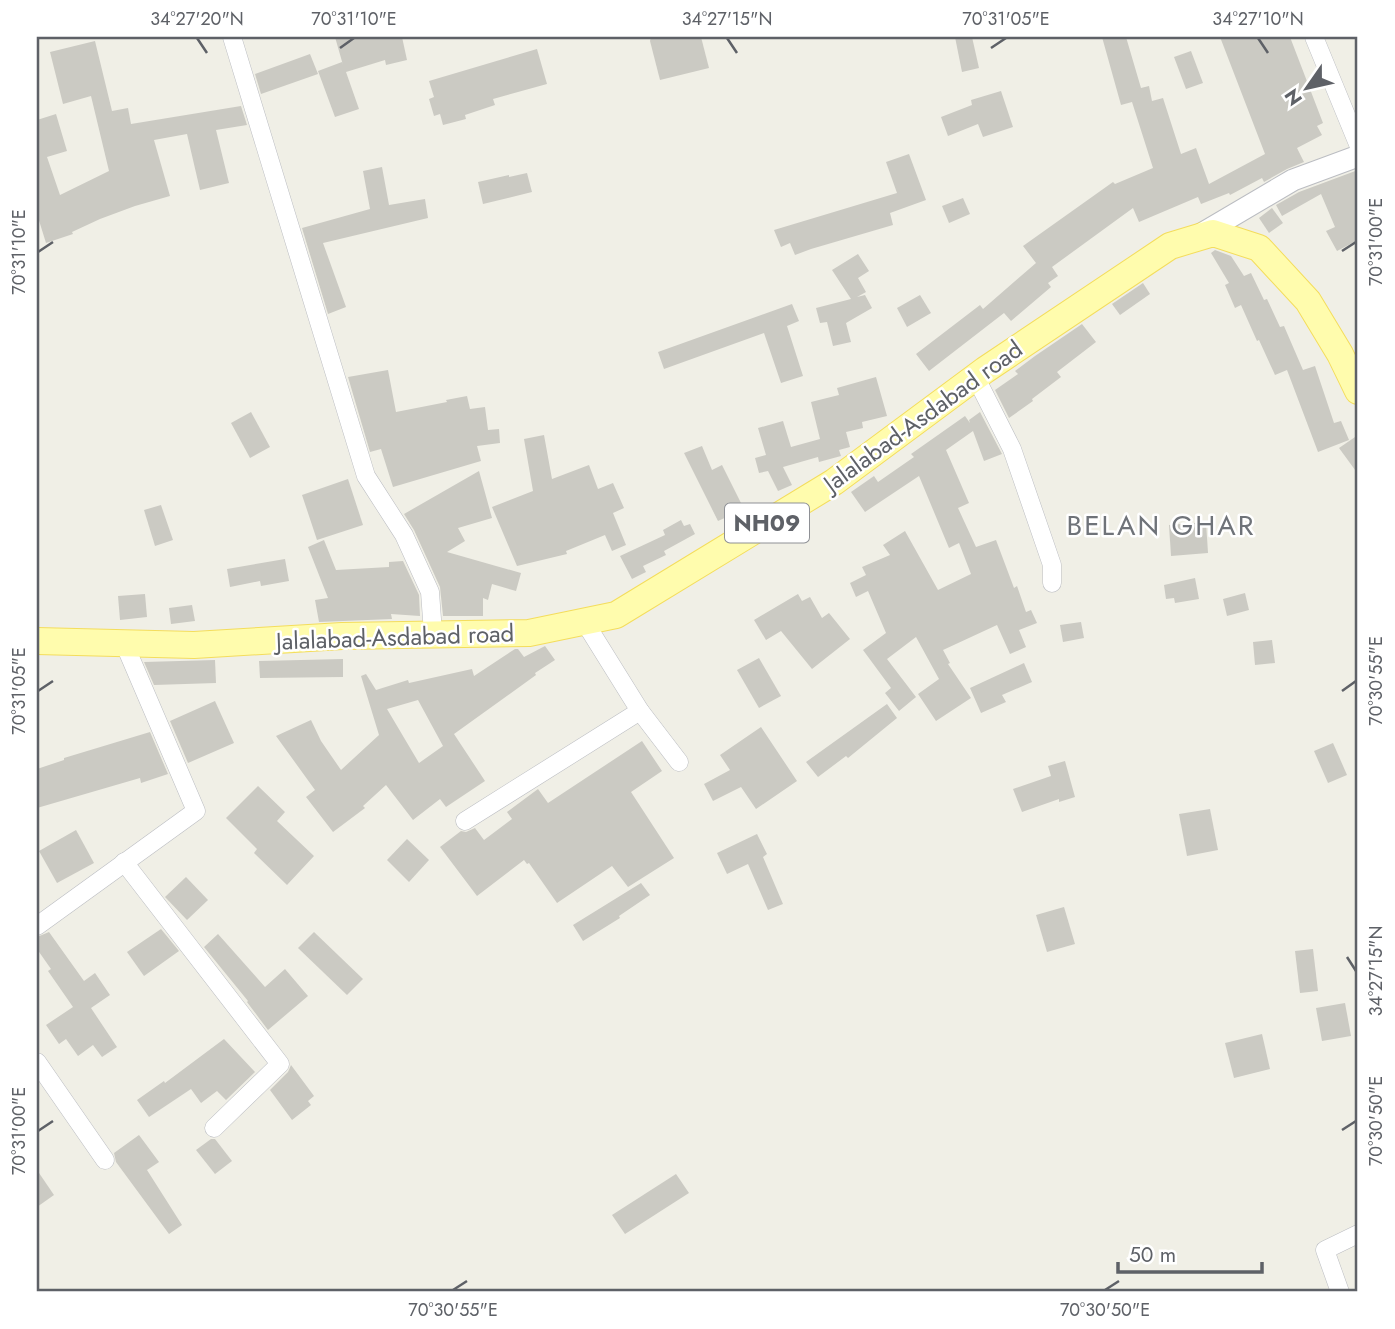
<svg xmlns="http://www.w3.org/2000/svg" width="1395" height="1329" viewBox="0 0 1395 1329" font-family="Jost,sans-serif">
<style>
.building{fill:#cbcac3;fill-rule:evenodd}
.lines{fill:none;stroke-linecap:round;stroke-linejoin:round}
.minor-casing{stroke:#bbbdc2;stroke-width:19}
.tertiary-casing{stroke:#bbbdc2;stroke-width:23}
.primary-casing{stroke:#f4dd5c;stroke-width:28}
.minor{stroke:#fff;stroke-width:18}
.tertiary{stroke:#fff;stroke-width:21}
.primary{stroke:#fffcad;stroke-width:26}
.ticks{fill:none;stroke:#5e6167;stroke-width:2.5}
.labels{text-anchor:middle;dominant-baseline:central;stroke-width:5;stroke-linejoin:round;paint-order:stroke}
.shield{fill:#fff;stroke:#8e9095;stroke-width:2}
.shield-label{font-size:23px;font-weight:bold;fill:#5e6167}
.street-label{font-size:24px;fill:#5e6167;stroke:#fff}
.quarter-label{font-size:28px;letter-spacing:2px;fill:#6f7379;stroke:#fff}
.neatline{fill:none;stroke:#5e6167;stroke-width:2.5}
.ticks-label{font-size:18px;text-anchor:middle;fill:#5e6167}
</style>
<rect width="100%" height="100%" fill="#f0efe6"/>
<g class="building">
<path d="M335,37H402L407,60L386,65L385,60L346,72L359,109L335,117L318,71L342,62L343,65Z"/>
<path d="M651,37H701L709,68L660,80L650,41Z"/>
<path d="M955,37H972L979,68L962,72Z"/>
<path d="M1102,37H1126L1141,88L1149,86L1152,101L1163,98L1181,154L1196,148L1209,184L1265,154L1220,37H1290L1323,123L1317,126L1322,135L1297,148L1304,162L1287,169L1264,182L1262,178L1230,195L1229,193L1201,204L1198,197L1139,222L1133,208L1052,267L1058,276L1048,283L1051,287L1011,321L1004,313L929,371L916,354L980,305L983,309L1036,263L1023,246L1113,182L1115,184L1153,168L1132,102L1121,105Z"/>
<path d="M95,41L112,111L128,108L131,124L241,106L247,125L216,130L229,183L200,190L187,134L154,140L170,196L135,206L100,219L72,232L73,234L46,243L37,214V120L56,114L67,151L47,157L60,195L109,171L91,96L63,104L50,52Z"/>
<path d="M537,49L547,84L493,99L495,105L465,115L466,119L443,125L440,114L434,116L429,99L434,97L429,81Z"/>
<path d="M1191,51L1203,83L1186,89L1174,57Z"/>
<path d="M310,54L318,74L261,94L255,74Z"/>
<path d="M1001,91L1013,127L983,137L978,124L948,136L941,117L972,105L971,100Z"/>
<path d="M909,154L926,200L890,213L893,225L811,249L795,255L790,243L781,247L774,230L897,193L886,162Z"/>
<path d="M382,167L389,205L425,199L428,218L323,243L346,307L328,314L302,228L370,209L363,171Z"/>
<path d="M1358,170V240L1337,251L1326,231L1335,227L1321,194L1282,216L1276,205L1299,192Z"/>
<path d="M527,173L532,192L483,204L478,182L509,175V177Z"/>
<path d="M963,198L970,214L949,223L942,206Z"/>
<path d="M1272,208L1283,223L1269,233L1259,218Z"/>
<path d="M1215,250L1231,256L1244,276L1251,273L1264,300L1267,299L1280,327L1284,326L1303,370L1315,366L1334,423L1341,421L1349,440L1318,452L1287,370L1275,375L1259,340L1257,341L1241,305L1235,308L1225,285L1229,283L1211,253Z"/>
<path d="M858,254L869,271L858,278L866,292L857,297L865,295L872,308L846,323L851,342L833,346L827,322L820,323L816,308L851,299L832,270Z"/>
<path d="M1143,283L1150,294L1120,315L1112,304Z"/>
<path d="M920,295L931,313L907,327L897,308Z"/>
<path d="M792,304L799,321L787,326L803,376L781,383L764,333L664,369L658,352Z"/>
<path d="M1082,324L1096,342L1057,372L1061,377L1032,399L1033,401L1009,418L995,390L1018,374L1015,371L1035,356Z"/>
<path d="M388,370L396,412L447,402L446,400L467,396L470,409L485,407L488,430L499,429L500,443L477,446L481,461L393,487L381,449L370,452L348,377Z"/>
<path d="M876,377L887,416L862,422L863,428L846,432L850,447L839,450L841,456L819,462L818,457L783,467L792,485L778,491L768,471L759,473L755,458L766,455L758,428L783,421L791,447L820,439L811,402L839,395L837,388Z"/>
<path d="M251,412L270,447L250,458L231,423Z"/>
<path d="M980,412L1002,454L984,461L973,431L946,450L969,503L958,508L976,547L996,540L1014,588L1017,586L1026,612L1031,610L1037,623L1019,630L1026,647L1010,654L997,625L943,650L950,663L948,664L971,698L936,721L918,694L939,679L916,637L887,659L916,697L899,711L885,693L891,688L863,650L886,633L868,591L856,597L850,583L866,575L862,567L890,555L883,545L905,531L938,590L971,574L959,543L949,548L919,476L865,512L851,492L874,476L878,482L914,457L911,454L965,416L970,423L969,420Z"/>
<path d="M544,435L552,479L589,465L598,489L613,483L624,508L613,513L626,545L612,551L605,535L566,551L567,554L517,566L492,507L533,491L524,439Z"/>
<path d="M1358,435V474L1339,448Z"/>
<path d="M702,446L712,470L722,465L744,509L718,521L684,453Z"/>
<path d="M479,471L492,518L458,528L465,541L447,552L521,573L516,591L492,584L488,600L483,598V616H443L440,587L414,530L404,514Z"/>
<path d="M348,479L363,525L317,540L302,495Z"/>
<path d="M161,505L173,540L155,546L144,510Z"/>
<path d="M681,520L684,526L690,524L695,534L664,551L666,555L643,566L646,572L632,579L620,556L665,535L663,530Z"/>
<path d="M1206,522L1208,553L1171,556L1169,525Z"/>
<path d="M324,540L336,570L389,567V562L403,561L419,595L420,616L391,614L392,619L319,622L315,600L328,598L308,547Z"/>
<path d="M285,559L289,581L261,586L260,581L230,587L227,569Z"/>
<path d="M1195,578L1199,599L1175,603L1174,598L1166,599L1164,585Z"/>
<path d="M1245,593L1249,610L1227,616L1223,599Z"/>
<path d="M145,594L147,617L120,620L118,596Z"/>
<path d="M798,594L802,601L810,597L822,618L829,613L850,639L812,669L781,631L766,640L754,620Z"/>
<path d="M192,605L195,621L171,624L169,608Z"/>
<path d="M1081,622L1084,638L1063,642L1060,625Z"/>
<path d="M1272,640L1275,663L1255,665L1253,642Z"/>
<path d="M545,646L555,660L535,673L536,675L454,734L485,781L446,807L440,799L413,820L386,785L363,806L365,808L333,832L306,797L315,790L276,736L311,720L321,741L341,770L379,735L361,676L366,674L376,690L408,680L409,683L472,669L474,676L515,649H518L524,657ZM418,700L443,746L419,763L387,709Z"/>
<path d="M759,658L781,696L759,708L737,670Z"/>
<path d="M343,659V677L260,678L259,661Z"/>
<path d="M215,660L216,683L154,685L144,662Z"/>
<path d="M1024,663L1032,682L1002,695L1006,702L981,713L970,688Z"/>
<path d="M215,701L234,743L188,763L170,721Z"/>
<path d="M887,704L897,718L848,758L846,756L818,777L806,762Z"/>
<path d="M761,727L797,781L756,809L741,787L713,801L704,784L730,770L720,755Z"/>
<path d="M150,732L168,774L141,783L140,778L37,808V769L64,760V758Z"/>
<path d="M642,741L662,771L631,792L674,858L628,887L612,866L557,903L529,863L527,864L524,860L477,896L440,847L461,831L466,832L475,828L484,840L512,819L507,812L538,789L548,803Z"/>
<path d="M1333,743L1347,775L1328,783L1314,751Z"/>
<path d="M1065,761L1075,797L1059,802V799L1022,812L1013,789L1051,776L1048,766Z"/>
<path d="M258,786L285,812L277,821L314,856L287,885L254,853L257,849L226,818Z"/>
<path d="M1210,809L1218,850L1187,856L1179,814Z"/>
<path d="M76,830L94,863L57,883L39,851Z"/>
<path d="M757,834L767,854L763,857L783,904L768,910L748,864L727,874L717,853Z"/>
<path d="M407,839L429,860L409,882L387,860Z"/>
<path d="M186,877L208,900L187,920L165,897Z"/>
<path d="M641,883L650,895L619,916L620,918L583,941L573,925Z"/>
<path d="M1064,907L1075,944L1047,952L1036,915Z"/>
<path d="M161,929L179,951L144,976L127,952Z"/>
<path d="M49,932L84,981L95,973L110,995L91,1008L117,1047L102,1057L93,1045L78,1056L66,1039L59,1044L46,1025L73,1007L48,971L51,969L37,949V937Z"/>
<path d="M314,932L363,979L347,995L298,948Z"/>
<path d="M218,934L265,987L285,969L308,996L268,1030L247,1002L248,1001L204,947Z"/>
<path d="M1313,949L1318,991L1300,993L1295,951Z"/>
<path d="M1345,1003L1351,1036L1322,1041L1316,1008Z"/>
<path d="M1262,1034L1270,1069L1234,1078L1225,1043Z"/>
<path d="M224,1039L255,1072L226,1100L217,1091L201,1103L191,1089L149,1117L137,1100L164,1081L165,1083Z"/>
<path d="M291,1065L314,1096L308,1101L311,1105L292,1120L270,1090L288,1072Z"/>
<path d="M139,1135L159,1162L147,1170L182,1225L169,1234L116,1162L114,1153Z"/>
<path d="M211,1139H215L232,1161L215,1174L196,1150Z"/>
<path d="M37,1170L54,1195L37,1207Z"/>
<path d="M676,1174L689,1193L625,1234L612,1215Z"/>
</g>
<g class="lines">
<g class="minor-casing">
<g id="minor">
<path d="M232,37L366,476L404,535L430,592L433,633"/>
<path d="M1314,37L1358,144"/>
<path d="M975,376L1012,449L1052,565V583"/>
<path d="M584,621L640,711L679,762"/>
<path d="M465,821L640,711"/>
<path d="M124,862L280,1064L214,1128"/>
<path d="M37,926L196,811L124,643"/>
<path d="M37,1062L105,1160"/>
<path d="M1340,1292L1325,1250L1358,1234"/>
</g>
</g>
<g class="tertiary-casing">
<path id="tertiary" d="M1198,236L1293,180L1358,156"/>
</g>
<g class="primary-casing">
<path id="primary" d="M37,641L194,645L342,636L529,633L616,615L834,482L985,370L1170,246L1213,233L1259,248L1308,301L1340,354L1358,391"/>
</g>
<use href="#minor" class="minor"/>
<use href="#tertiary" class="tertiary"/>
<use href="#primary" class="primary"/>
</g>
<path class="ticks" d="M197,38L207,53M727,38L737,53M1258,38L1268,53M340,48L354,38M991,48L1006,38M1342,251L1356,242M38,252L53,242M38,691L53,681M1342,691L1356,681M1347,957L1356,971M1342,1130L1356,1121M38,1131L53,1121M453,1290L467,1281M1105,1290L1119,1281"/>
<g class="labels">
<rect class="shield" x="725" y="503.5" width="84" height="39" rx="5"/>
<g class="shield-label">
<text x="767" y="523">NH09</text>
</g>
<g class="street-label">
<text transform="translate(923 416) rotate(-36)">Jalalabad-Asdabad road</text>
<text transform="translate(395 637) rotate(-2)">Jalalabad-Asdabad road</text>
</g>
<g class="quarter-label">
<text x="1161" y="525">BELAN GHAR</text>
</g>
</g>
<rect width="1395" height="1329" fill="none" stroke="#ffffff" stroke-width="77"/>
<g transform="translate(1307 88) rotate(236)" stroke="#ffffff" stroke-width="5" paint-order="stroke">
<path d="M0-5L12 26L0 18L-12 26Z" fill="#5e6167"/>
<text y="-10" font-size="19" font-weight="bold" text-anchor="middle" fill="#5e6167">N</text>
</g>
<path d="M1118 1262v10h144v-10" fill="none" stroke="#5e6167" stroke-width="3.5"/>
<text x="1129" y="1262" font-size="21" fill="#5e6167" stroke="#ffffff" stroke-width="5" paint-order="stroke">50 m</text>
<rect x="38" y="38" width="1318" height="1252" class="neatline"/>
<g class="ticks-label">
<text x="197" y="25">34°27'20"N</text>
<text x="354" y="25">70°31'10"E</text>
<text x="727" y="25">34°27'15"N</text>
<text x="1006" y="25">70°31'05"E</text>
<text x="1258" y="25">34°27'10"N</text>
<text transform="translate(1376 242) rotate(-90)" y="6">70°31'00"E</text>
<text transform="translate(19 252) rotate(-90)" y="6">70°31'10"E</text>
<text transform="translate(1376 681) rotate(-90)" y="6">70°30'55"E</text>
<text transform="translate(19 691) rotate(-90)" y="6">70°31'05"E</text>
<text transform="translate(1376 971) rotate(-90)" y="6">34°27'15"N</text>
<text transform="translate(1376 1121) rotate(-90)" y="6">70°30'50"E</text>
<text transform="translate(19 1131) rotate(-90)" y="6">70°31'00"E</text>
<text x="453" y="1316">70°30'55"E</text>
<text x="1105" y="1316">70°30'50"E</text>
</g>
</svg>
